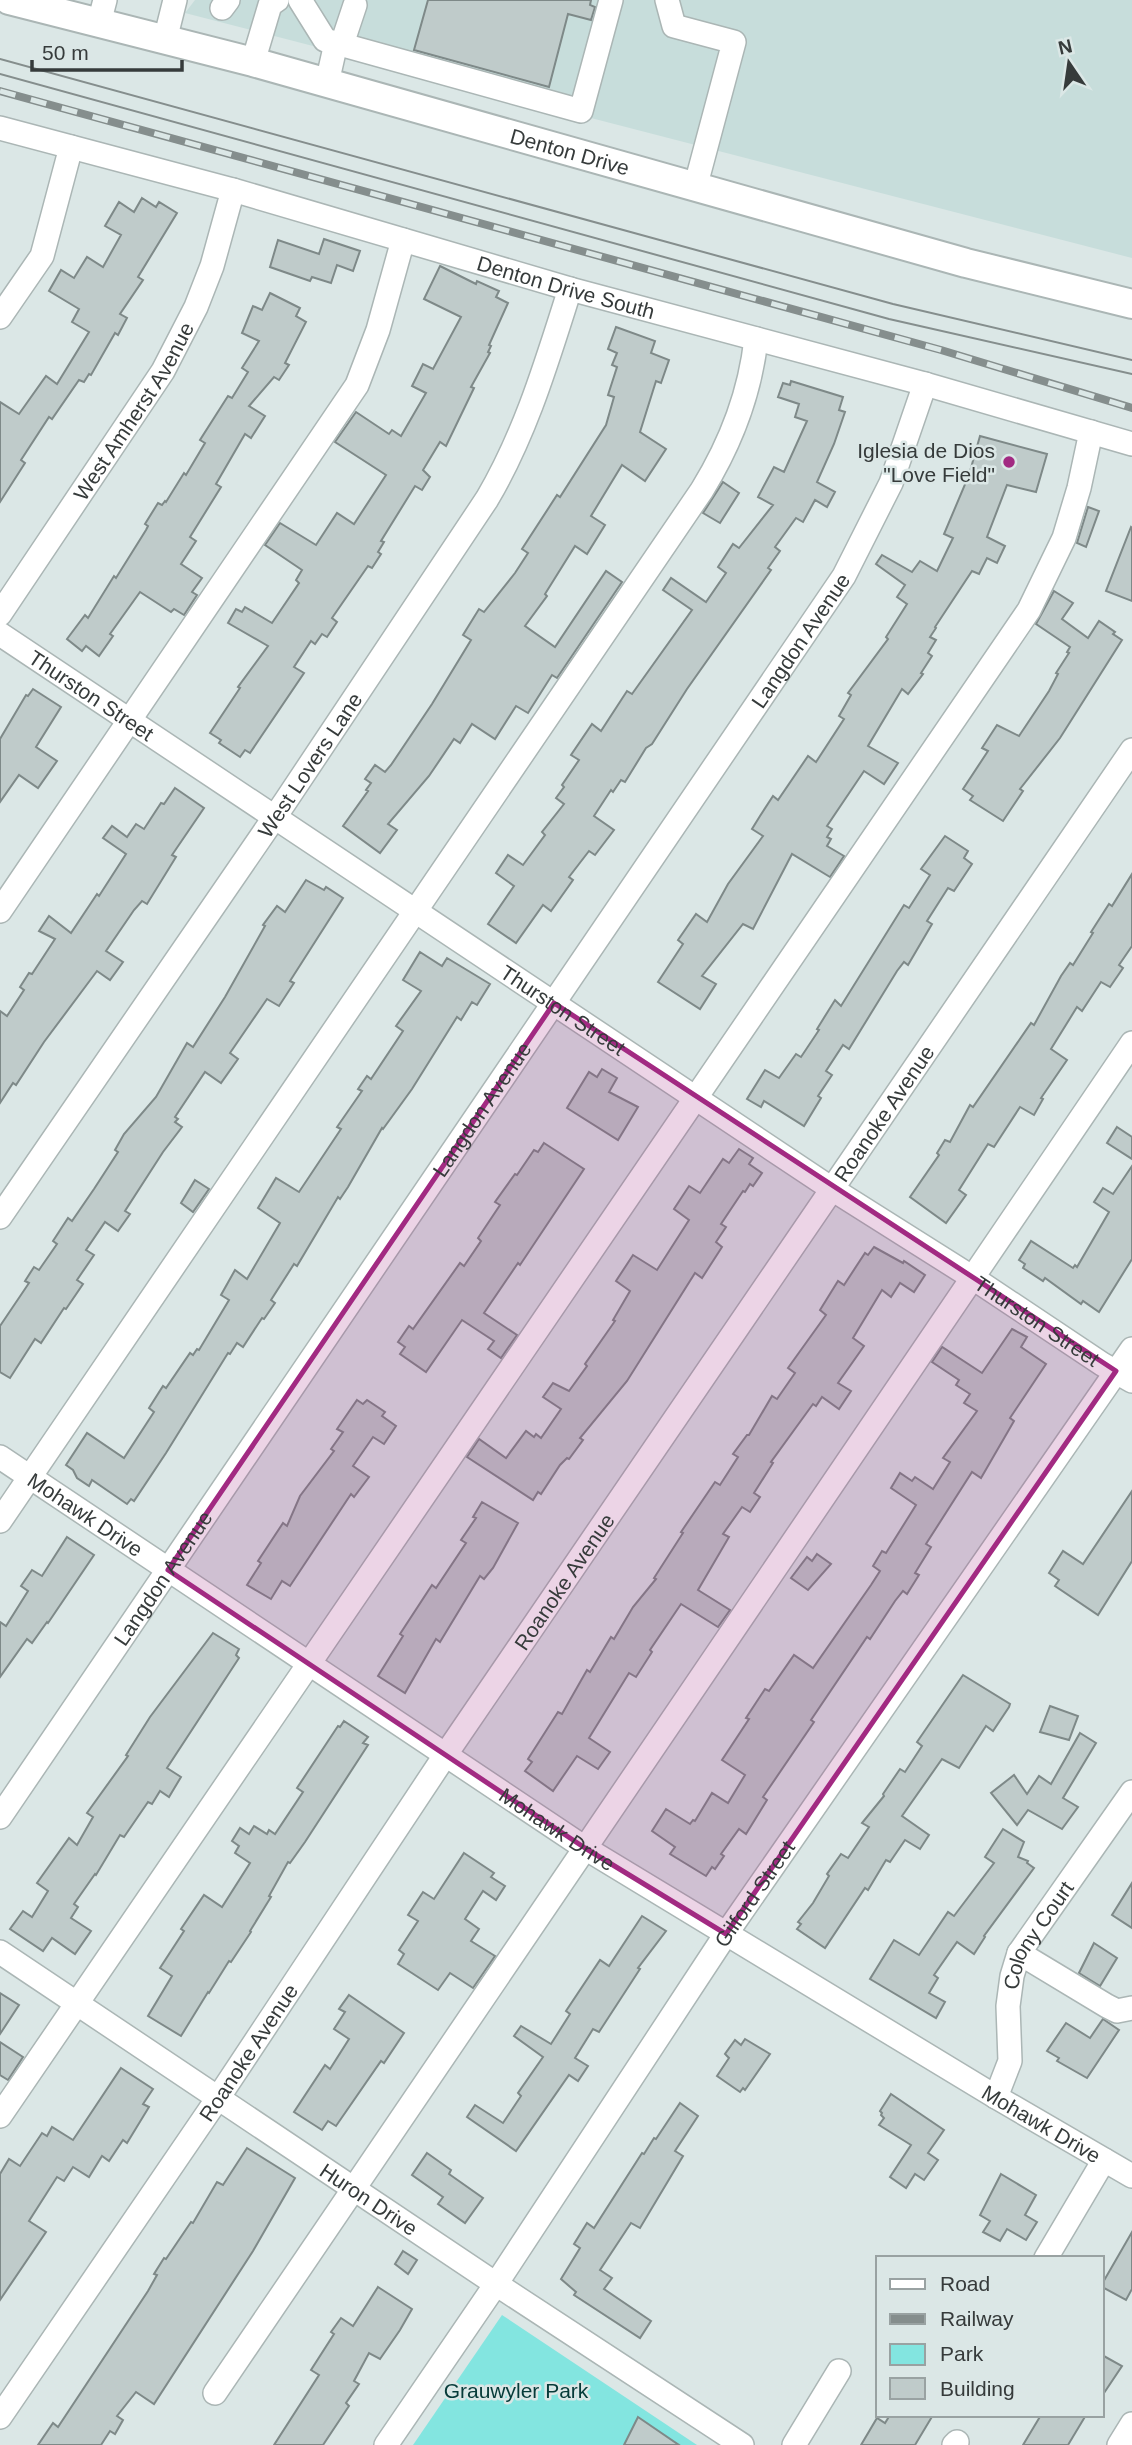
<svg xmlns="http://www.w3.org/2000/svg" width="1132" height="2445" viewBox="0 0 1132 2445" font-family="Arial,sans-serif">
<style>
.built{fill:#c7dddb}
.green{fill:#83e5e0}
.building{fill:#bfcbca;stroke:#7e8988;stroke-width:2}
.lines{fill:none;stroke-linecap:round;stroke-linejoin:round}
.minor-casing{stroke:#abb6b5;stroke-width:26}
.major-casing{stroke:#abb6b5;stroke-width:32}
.minor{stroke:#fff;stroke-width:23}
.major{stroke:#fff;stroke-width:28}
.tram{stroke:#858e8d;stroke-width:2}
.rail-casing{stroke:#858e8d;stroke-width:8}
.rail{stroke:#dbe7e6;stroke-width:5;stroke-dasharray:16;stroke-linecap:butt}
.marked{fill:#a22a82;fill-opacity:0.2;stroke:#a22a82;stroke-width:5;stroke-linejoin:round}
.poi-dot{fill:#a22a82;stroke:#dbe7e6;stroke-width:2.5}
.labels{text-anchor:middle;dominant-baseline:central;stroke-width:5;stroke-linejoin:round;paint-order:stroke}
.street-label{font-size:21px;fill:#363b3b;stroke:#dbe7e6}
.poi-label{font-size:21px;fill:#363b3b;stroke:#dbe7e6;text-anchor:end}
.park-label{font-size:21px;fill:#063b39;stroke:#dbe7e6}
</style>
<rect width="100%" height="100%" fill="#dbe7e6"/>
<path class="built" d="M195,0H1132V258L185,13Z"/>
<path class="green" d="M502,2315L697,2445H413Z"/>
<g class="building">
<path d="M428,0H591L590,5L595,7L591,20L568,14L549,87L414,50Z"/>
<path d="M142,198L156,207L159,202L177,213L138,277L143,280L120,314L127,318L118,335L115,333L91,375L89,374L84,382L79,380L52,419L49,417L21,460L25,463L0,502V402L19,414L46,376L57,384L89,332L72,322L79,309L49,291L61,270L74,278L87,257L103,267L121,235L105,226L119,202L134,212Z"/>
<path d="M324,239L360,251L353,271L337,265L331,283L312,277L310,281L270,267L278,240L319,254Z"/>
<path d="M440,266L476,284L477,281L499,291L496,297L508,303L489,345L491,346L488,352L490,353L471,387L474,388L446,446L440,442L423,470L430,477L422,490L415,486L381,541L384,542L378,552L381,554L372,568L368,566L332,618L337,622L327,637L322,634L315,644L311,641L294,667L304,673L250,753L245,750L240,757L219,743L221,740L210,733L240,688L238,687L268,646L228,623L236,609L242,612L245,607L272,623L299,583L296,580L302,570L265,545L280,523L316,545L337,513L354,524L386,475L335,442L356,412L389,434L392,430L401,436L426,393L412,386L423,364L433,369L461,317L424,299Z"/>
<path d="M270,293L300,308L296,316L306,322L285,363L289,365L279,380L274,377L249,406L265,416L251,438L245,434L216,484L221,487L190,537L196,541L181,564L202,578L192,592L197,595L184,615L174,609L171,612L140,592L110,634L113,636L99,656L86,646L82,651L67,639L85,615L88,618L114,576L116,578L146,530L148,526L145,524L158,503L162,505L165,501L166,502L184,473L186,475L205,443L200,440L228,396L232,398L248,372L242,368L259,341L242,333L253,306L262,310Z"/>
<path d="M616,327L655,341L651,353L669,360L661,383L656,381L640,432L666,449L645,481L622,465L591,516L605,525L587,554L575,546L545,594L547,596L525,626L555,647L606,571L622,582L557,678L552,675L528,713L516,706L495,739L472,724L460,743L454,739L429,776L388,824L397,830L380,853L343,826L368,791L366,790L371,783L365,779L375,765L385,772L391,765L432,704L471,640L463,635L479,609L484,612L515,573L528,553L522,549L557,495L560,497L606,425L614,397L608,395L617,367L612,365L617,353L608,349Z"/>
<path d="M791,381L843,397L839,410L845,412L834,444L817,482L835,492L827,507L815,500L803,522L796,518L775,547L780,551L768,568L771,570L687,689L652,744L646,748L625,782L621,780L613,792L611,790L594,816L614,830L595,855L589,851L569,877L573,880L551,911L543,905L516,943L488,924L514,886L496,873L508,855L523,865L545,835L542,832L564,804L556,798L564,787L562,785L579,760L571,755L592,724L601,731L627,691L632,694L692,610L663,590L671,578L706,602L726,573L718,567L733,544L739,548L773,505L758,497L774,467L784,472L807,421L795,417L799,404L778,397L783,383L790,385Z"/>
<path d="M980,436L1047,454L1036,492L1007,485L987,537L1005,546L997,563L987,558L979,574L972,571L935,627L936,628L930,637L936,640L928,653L932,656L921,673L923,674L908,694L902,689L868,746L898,763L884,784L864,771L827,826L832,829L827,837L831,839L827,846L844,856L830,877L792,854L753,929L743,924L702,976L716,984L700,1009L658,982L683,944L678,940L696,914L707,922L728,884L763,836L752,829L760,816L773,796L778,800L808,756L816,762L844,719L839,716L851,695L848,693L888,639L886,637L907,604L897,597L905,585L876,564L882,555L912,572L920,561L937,571L953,538L944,534L969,475Z"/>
<path d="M723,482L739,493L720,523L703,513Z"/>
<path d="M1088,507L1099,511L1086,547L1077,543Z"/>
<path d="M1131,527L1132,528V601L1106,591Z"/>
<path d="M1054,591L1073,603L1062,619L1088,638L1099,621L1115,632L1113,634L1122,640L1060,738L1020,789L1023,791L1003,821L970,800L973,796L963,789L988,751L982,748L997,725L1019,736L1049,691L1058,674L1056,673L1069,653L1067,652L1070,647L1036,624Z"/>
<path d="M33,689L61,707L36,747L57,761L38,788L19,775L0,802V739L26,695L28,696Z"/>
<path d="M175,788L204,808L172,855L176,857L147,904L142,901L134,910L106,951L123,962L110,980L97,971L44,1042L16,1085L13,1083L0,1103V1011L7,1016L24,990L20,987L29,973L32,974L55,939L39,931L49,916L71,933L97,894L99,896L126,854L103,838L112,826L127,837L136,824L144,829L161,803L164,804Z"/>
<path d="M945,836L968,851L964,858L972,864L954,891L948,888L927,921L932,924L908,965L904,962L897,971L849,1049L843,1045L826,1071L832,1075L818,1096L821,1098L804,1126L764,1101L761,1107L747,1099L765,1070L779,1078L796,1054L801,1057L819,1030L817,1029L835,1000L841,1006L904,905L909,908L930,875L921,869Z"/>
<path d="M1132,874V946L1119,965L1123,968L1110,987L1101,982L1082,1011L1077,1007L1051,1049L1067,1060L1041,1098L1043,1099L1034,1115L1020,1107L994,1147L988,1144L959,1190L966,1195L946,1223L910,1197L939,1155L937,1153L945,1140L950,1142L970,1105L973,1107L1031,1023L1034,1025L1061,976L1070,963L1073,965L1093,933L1091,932L1109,904L1112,906Z"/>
<path d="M306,880L324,890L326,887L343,898L290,981L294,983L279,1006L267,999L230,1053L238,1059L221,1083L205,1072L175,1117L178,1119L175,1122L182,1127L163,1152L125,1211L130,1214L118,1231L105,1222L86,1250L94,1255L77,1280L83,1284L66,1309L64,1308L41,1343L35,1339L10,1378L0,1372V1326L29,1283L25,1281L34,1267L39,1270L57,1244L53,1241L68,1218L72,1221L94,1189L118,1152L115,1150L124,1134L156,1097L187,1043L193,1047L225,997L265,926L263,925L277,906L285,912Z"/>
<path d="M420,952L442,966L447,958L490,984L477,1005L472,1002L461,1020L457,1017L412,1089L383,1129L382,1128L348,1187L340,1199L338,1197L297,1266L294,1264L271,1300L275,1303L264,1319L262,1318L243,1347L237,1343L230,1354L228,1353L166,1453L134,1501L131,1499L127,1504L92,1480L89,1486L77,1478L73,1470L66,1465L87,1433L124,1458L154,1412L149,1408L163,1386L166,1388L190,1353L193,1355L197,1349L199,1350L229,1300L221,1295L235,1270L247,1279L280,1223L258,1208L276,1178L299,1192L341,1129L337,1127L362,1091L358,1089L367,1076L371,1079L403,1031L396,1026L421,991L403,980Z"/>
<path d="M602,1069L617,1078L609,1092L638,1107L618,1140L567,1108L589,1072L597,1077Z"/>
<path d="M1117,1127L1132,1137V1159L1107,1143Z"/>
<path d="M544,1143L584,1169L520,1265L518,1263L484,1313L517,1335L501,1358L488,1349L494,1341L462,1320L426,1372L400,1354L405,1347L398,1342L409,1326L413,1329L460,1263L464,1266L481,1241L478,1238L500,1205L495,1202L515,1174L517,1175L534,1150L538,1152Z"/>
<path d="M739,1149L753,1158L749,1164L762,1173L753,1186L750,1184L745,1192L743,1191L721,1224L726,1227L716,1242L722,1247L702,1278L695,1273L627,1381L580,1438L583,1440L569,1459L567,1458L560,1465L541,1494L538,1492L533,1500L467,1457L479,1439L506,1458L526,1431L534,1437L536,1434L541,1438L561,1409L543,1397L553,1383L569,1391L587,1366L585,1364L615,1321L613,1320L630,1291L616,1281L633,1255L657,1270L689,1220L674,1209L689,1186L700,1193L723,1159L729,1163Z"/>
<path d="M1132,1166V1259L1099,1312L1083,1301L1081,1304L1045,1278L1043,1281L1023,1268L1025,1264L1019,1260L1031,1241L1073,1268L1075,1265L1077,1267L1109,1212L1094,1202L1103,1188L1113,1194Z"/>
<path d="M195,1180L209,1189L193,1212L181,1203Z"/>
<path d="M874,1247L903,1263L904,1261L925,1275L914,1292L900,1283L891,1297L882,1290L853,1338L864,1346L838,1383L851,1391L839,1409L822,1397L816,1406L813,1404L771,1462L773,1463L754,1493L760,1497L750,1512L742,1507L723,1534L729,1537L698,1590L730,1610L718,1627L681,1604L650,1650L652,1652L636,1677L629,1673L589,1738L610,1752L598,1769L577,1756L553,1791L525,1771L532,1762L528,1759L558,1712L562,1714L587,1670L590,1672L611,1637L614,1639L633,1607L656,1579L654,1578L683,1533L681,1532L715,1482L720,1485L738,1457L733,1454L747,1435H749L772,1396L777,1399L795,1373L788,1368L826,1315L820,1310L838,1281L844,1285L865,1253L868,1255Z"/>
<path d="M1012,1329L1027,1337L1021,1347L1046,1364L1010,1418L1014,1421L981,1478L972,1472L926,1544L931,1547L915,1573L919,1575L907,1594L903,1591L895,1601L870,1639L867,1637L811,1720L814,1722L763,1797L767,1800L746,1834L739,1829L721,1854L724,1856L715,1869L712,1867L706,1876L670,1854L675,1847L652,1831L666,1809L690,1824L693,1820L695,1821L712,1793L728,1803L745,1775L722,1760L749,1719L746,1718L765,1689L769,1691L794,1655L813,1668L871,1585L880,1571L873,1566L882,1551L886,1553L916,1505L891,1488L900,1473L912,1481L915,1477L933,1489L950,1462L943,1458L977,1411L964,1403L970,1394L956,1385L959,1380L932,1362L942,1347L982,1373Z"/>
<path d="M357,1400L363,1404L367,1400L385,1412L382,1416L396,1426L384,1444L373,1437L353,1466L369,1477L354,1497L351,1494L290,1586L282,1581L271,1599L247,1585L261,1563L258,1561L283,1523L287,1526L300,1496L334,1451L331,1449L343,1432L337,1429Z"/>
<path d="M1132,1491V1561L1098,1615L1055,1586L1059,1580L1049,1573L1063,1551L1083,1564Z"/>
<path d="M482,1502L518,1523L493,1568L484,1579L480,1576L440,1642L436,1639L405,1693L378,1676L403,1636L400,1634L432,1585L436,1588L466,1543L461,1540L476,1518L473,1517Z"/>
<path d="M67,1537L94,1555L48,1623L47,1622L32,1643L27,1639L0,1677V1622L6,1626L28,1591L21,1586L32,1570L42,1576Z"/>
<path d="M817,1554L831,1564L808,1590L791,1578L807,1557L812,1561Z"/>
<path d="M213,1633L239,1649L236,1655L239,1658L167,1768L181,1777L169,1797L160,1791L152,1804L148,1802L124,1837L120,1835L96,1875L95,1874L74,1904L78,1907L71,1918L91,1931L75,1954L52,1938L43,1951L10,1929L23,1911L32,1917L48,1891L37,1883L69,1838L77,1845L93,1817L87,1813L128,1756L126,1755L150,1717Z"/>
<path d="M963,1675L1010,1704L1009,1707L993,1731L986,1726L959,1768L942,1759L902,1816L929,1835L920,1849L905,1840L890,1862L886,1860L868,1890L865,1888L825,1948L797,1929L801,1924L798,1922L813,1903L829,1876L827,1874L841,1854L848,1858L869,1827L862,1823L884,1796L883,1794L900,1769L905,1772L922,1746L917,1742Z"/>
<path d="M1050,1706L1078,1716L1069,1740L1040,1732Z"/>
<path d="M344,1721L368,1737L363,1743L368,1745L305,1842L290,1863L288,1862L269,1896L271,1897L250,1931L251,1932L231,1962L229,1961L209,1993L208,1992L181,2036L148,2016L172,1976L160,1968L184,1931L181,1929L204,1895L222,1907L250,1863L235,1853L239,1846L232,1841L240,1828L249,1834L254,1826L267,1834L269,1830L275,1834L303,1792L297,1788L338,1726L340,1727Z"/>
<path d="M1080,1733L1096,1743L1063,1798L1078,1807L1062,1829L1028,1810L1017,1825L991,1793L1014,1775L1027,1794L1039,1776L1051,1784Z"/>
<path d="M1003,1829L1024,1842L1018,1857L1028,1861L1027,1863L1034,1868L984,1936L985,1937L974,1954L957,1942L934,1975L938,1978L929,1993L945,2002L936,2018L870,1979L894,1940L919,1955L948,1912L954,1916L994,1863L985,1857Z"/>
<path d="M464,1853L494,1873L491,1877L505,1886L496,1900L483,1891L465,1919L479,1929L471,1941L495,1956L473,1988L450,1973L438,1990L398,1964L404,1954L399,1950L418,1921L408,1915L423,1892L434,1899Z"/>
<path d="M1132,1883V1928L1112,1915Z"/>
<path d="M642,1916L666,1931L638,1968L640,1969L599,2032L593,2029L575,2058L588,2066L578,2081L569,2075L516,2151L467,2117L475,2105L503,2123L521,2096L518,2093L543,2057L514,2036L521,2026L551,2044L570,2014L566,2011L600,1960L609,1966Z"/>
<path d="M1094,1943L1117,1958L1100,1986L1079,1973Z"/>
<path d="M0,1993L19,2005L0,2034Z"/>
<path d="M349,1995L404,2033L384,2063L381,2061L336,2126L328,2121L322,2130L294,2112L325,2065L330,2069L349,2039L334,2029L345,2012L339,2009Z"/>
<path d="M1103,2019L1119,2030L1087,2078L1057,2061L1059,2058L1047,2051L1066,2023L1090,2038Z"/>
<path d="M745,2039L770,2054L745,2090L743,2088L740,2092L717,2076L729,2058L725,2054L735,2040L741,2045Z"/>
<path d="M0,2042L23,2057L8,2080L0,2075Z"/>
<path d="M121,2068L153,2089L143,2104L149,2107L127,2143L123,2140L109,2161L102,2156L89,2177L73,2167L64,2181L57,2177L29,2221L46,2232L0,2300V2174L9,2159L20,2166L42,2133L47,2136L52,2127L73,2140Z"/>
<path d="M891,2094L944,2130L928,2153L938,2160L924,2180L915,2174L906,2188L890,2177L911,2145L879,2125L884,2118L881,2115L882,2113L880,2111Z"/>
<path d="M680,2103L698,2116L675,2151L683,2156L640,2228L631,2223L600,2270L612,2278L604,2289L651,2321L640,2338L574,2295L576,2292L561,2279L580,2248L574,2244L587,2223L594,2228L642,2153L644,2154L654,2138L656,2139Z"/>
<path d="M247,2148L295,2178L253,2251L154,2404L136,2392L117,2416L123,2420L115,2434L110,2431L101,2445H38L53,2423L58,2427L148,2291L157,2275L154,2274L164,2258L166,2259L191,2222L193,2223L217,2182L223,2185Z"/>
<path d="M427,2153L451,2170L449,2174L483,2198L465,2223L438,2204L443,2197L412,2175Z"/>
<path d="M1001,2174L1036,2195L1025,2215L1037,2222L1026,2240L1007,2229L1000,2241L983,2232L990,2221L980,2215Z"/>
<path d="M1132,2232V2289L1126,2300L1102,2287V2284Z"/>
<path d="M403,2251L417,2260L408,2274L395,2264Z"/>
<path d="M378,2287L412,2309L400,2330L380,2359L369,2353L354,2381L359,2384L346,2403L349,2406L323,2445H274L319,2375L311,2370L334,2334L331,2332L341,2318L353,2326Z"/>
<path d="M1102,2355L1122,2366L1102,2396Z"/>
<path d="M890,2415H933L915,2445H861L877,2418L885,2423Z"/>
<path d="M1041,2415H1086L1068,2445H1023Z"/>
<path d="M638,2417L679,2445H624Z"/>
</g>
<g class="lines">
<g class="minor-casing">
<g id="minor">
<path d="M300,0L325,40L581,111L611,0"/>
<path d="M667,0L674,26L734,42L695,188"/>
<path d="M222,8L228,0"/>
<path d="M99,23L105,0"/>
<path d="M165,40L175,0"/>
<path d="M342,44L355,5"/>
<path d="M253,62L270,5L277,0"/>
<path d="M327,83L336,43"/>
<path id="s1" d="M0,128L233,190L570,289L925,384L1132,444"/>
<path d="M0,317L42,256L71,147"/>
<path id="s2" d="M0,614L163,371L196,307L212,266L233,190"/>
<path id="s3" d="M0,634L832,1189L973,1278L1102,1364L1132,1381"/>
<path d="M0,911L357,385L378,330L403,240"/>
<path id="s4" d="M0,1217L285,802L487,499C526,433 547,361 570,289"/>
<path id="s5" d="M0,1457L585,1848L996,2097L1132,2176"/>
<path d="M0,1521L702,490C731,443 750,394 756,339"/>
<path id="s6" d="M0,1817L844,576L891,483L925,384"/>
<path id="s7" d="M0,1952L496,2284L742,2445"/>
<path d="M1019,1953L1107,2006L1117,2011L1132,2008"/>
<path id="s8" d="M996,2097L1010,2061L1008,2006L1012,1976L1019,1953L1132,1792"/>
<path d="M0,2116L1029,610L1064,538L1079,488L1091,432"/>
<path d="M1046,2258L1104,2160"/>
<path d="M215,2393L1132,1043"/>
<path id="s9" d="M0,2417L218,2098L446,1754L1132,750"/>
<path id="s10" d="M386,2445L496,2284L726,1934L1132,1349"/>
<path d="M794,2445L839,2371"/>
<path d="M954,2445L957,2442"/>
<path d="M1119,2445L1132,2424"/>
</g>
</g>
<g class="major-casing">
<g id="major">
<path id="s11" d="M9,0L253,62L966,263L1132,304"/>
</g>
</g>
<use href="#minor" class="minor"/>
<use href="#major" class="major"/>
<g class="tram">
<path d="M0,59L893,304L1132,360"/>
<path d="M0,74L889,319L1132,374"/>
</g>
<g class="rail-casing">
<path id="rail" d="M0,91L941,350L1132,408"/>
</g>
<use href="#rail" class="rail"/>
</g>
<path class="marked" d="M554,1003L1116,1371L726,1934L585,1848L168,1570Z"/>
<circle class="poi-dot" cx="1009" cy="462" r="7"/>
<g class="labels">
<g class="street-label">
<text stroke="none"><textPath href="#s11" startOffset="581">Denton Drive</textPath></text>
<text stroke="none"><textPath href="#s1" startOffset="588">Denton Drive South</textPath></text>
<text stroke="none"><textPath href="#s2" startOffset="243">West Amherst Avenue</textPath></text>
<text stroke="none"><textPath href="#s6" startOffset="1423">Langdon Avenue</textPath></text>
<text stroke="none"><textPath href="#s3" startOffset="110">Thurston Street</textPath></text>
<text stroke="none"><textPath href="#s4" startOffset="548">West Lovers Lane</textPath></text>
<text stroke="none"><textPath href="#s3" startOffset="677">Thurston Street</textPath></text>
<text stroke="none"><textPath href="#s6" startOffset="856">Langdon Avenue</textPath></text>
<text stroke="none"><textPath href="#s9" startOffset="1575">Roanoke Avenue</textPath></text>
<text stroke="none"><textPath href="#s3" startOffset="1244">Thurston Street</textPath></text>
<text stroke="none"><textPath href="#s5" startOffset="103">Mohawk Drive</textPath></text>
<text stroke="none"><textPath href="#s6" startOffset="289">Langdon Avenue</textPath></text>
<text stroke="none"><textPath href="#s9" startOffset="1008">Roanoke Avenue</textPath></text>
<text stroke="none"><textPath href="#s5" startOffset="670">Mohawk Drive</textPath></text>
<text stroke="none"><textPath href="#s10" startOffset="663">Gilford Street</textPath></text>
<text stroke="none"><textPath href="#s8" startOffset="172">Colony Court</textPath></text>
<text stroke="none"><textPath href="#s9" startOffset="441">Roanoke Avenue</textPath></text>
<text stroke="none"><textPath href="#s5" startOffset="1237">Mohawk Drive</textPath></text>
<text stroke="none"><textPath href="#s7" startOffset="444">Huron Drive</textPath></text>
</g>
<g class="poi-label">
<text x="995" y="450">Iglesia de Dios<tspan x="995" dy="24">"Love Field"</tspan></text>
</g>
<g class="park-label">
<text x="516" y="2390">Grauwyler Park</text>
</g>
</g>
<rect x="876" y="2256" width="228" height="161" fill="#dbe7e6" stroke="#99a2a2" stroke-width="2"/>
<rect x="890" y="2279" width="35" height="10" fill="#ffffff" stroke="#99a2a2" stroke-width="2"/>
<text x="940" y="2291" font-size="21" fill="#363b3b">Road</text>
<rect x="890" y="2314" width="35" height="10" fill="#858e8d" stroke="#99a2a2" stroke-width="2"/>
<text x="940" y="2326" font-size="21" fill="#363b3b">Railway</text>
<rect x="890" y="2344" width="35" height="21" fill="#83e5e0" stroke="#99a2a2" stroke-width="2"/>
<text x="940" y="2361" font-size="21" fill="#363b3b">Park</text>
<rect x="890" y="2378" width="35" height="21" fill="#bfcbca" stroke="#99a2a2" stroke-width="2"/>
<text x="940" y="2396" font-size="21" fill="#363b3b">Building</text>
<g transform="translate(1069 63) rotate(347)" stroke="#dbe7e6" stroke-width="5" paint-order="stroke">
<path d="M0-5L12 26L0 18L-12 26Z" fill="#363b3b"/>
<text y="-10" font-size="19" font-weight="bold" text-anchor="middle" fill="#363b3b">N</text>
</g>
<path d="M32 60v10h150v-10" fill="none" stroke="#363b3b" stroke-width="3.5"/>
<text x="42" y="60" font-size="21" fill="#363b3b" stroke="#dbe7e6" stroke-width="5" paint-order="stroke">50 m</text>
</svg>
